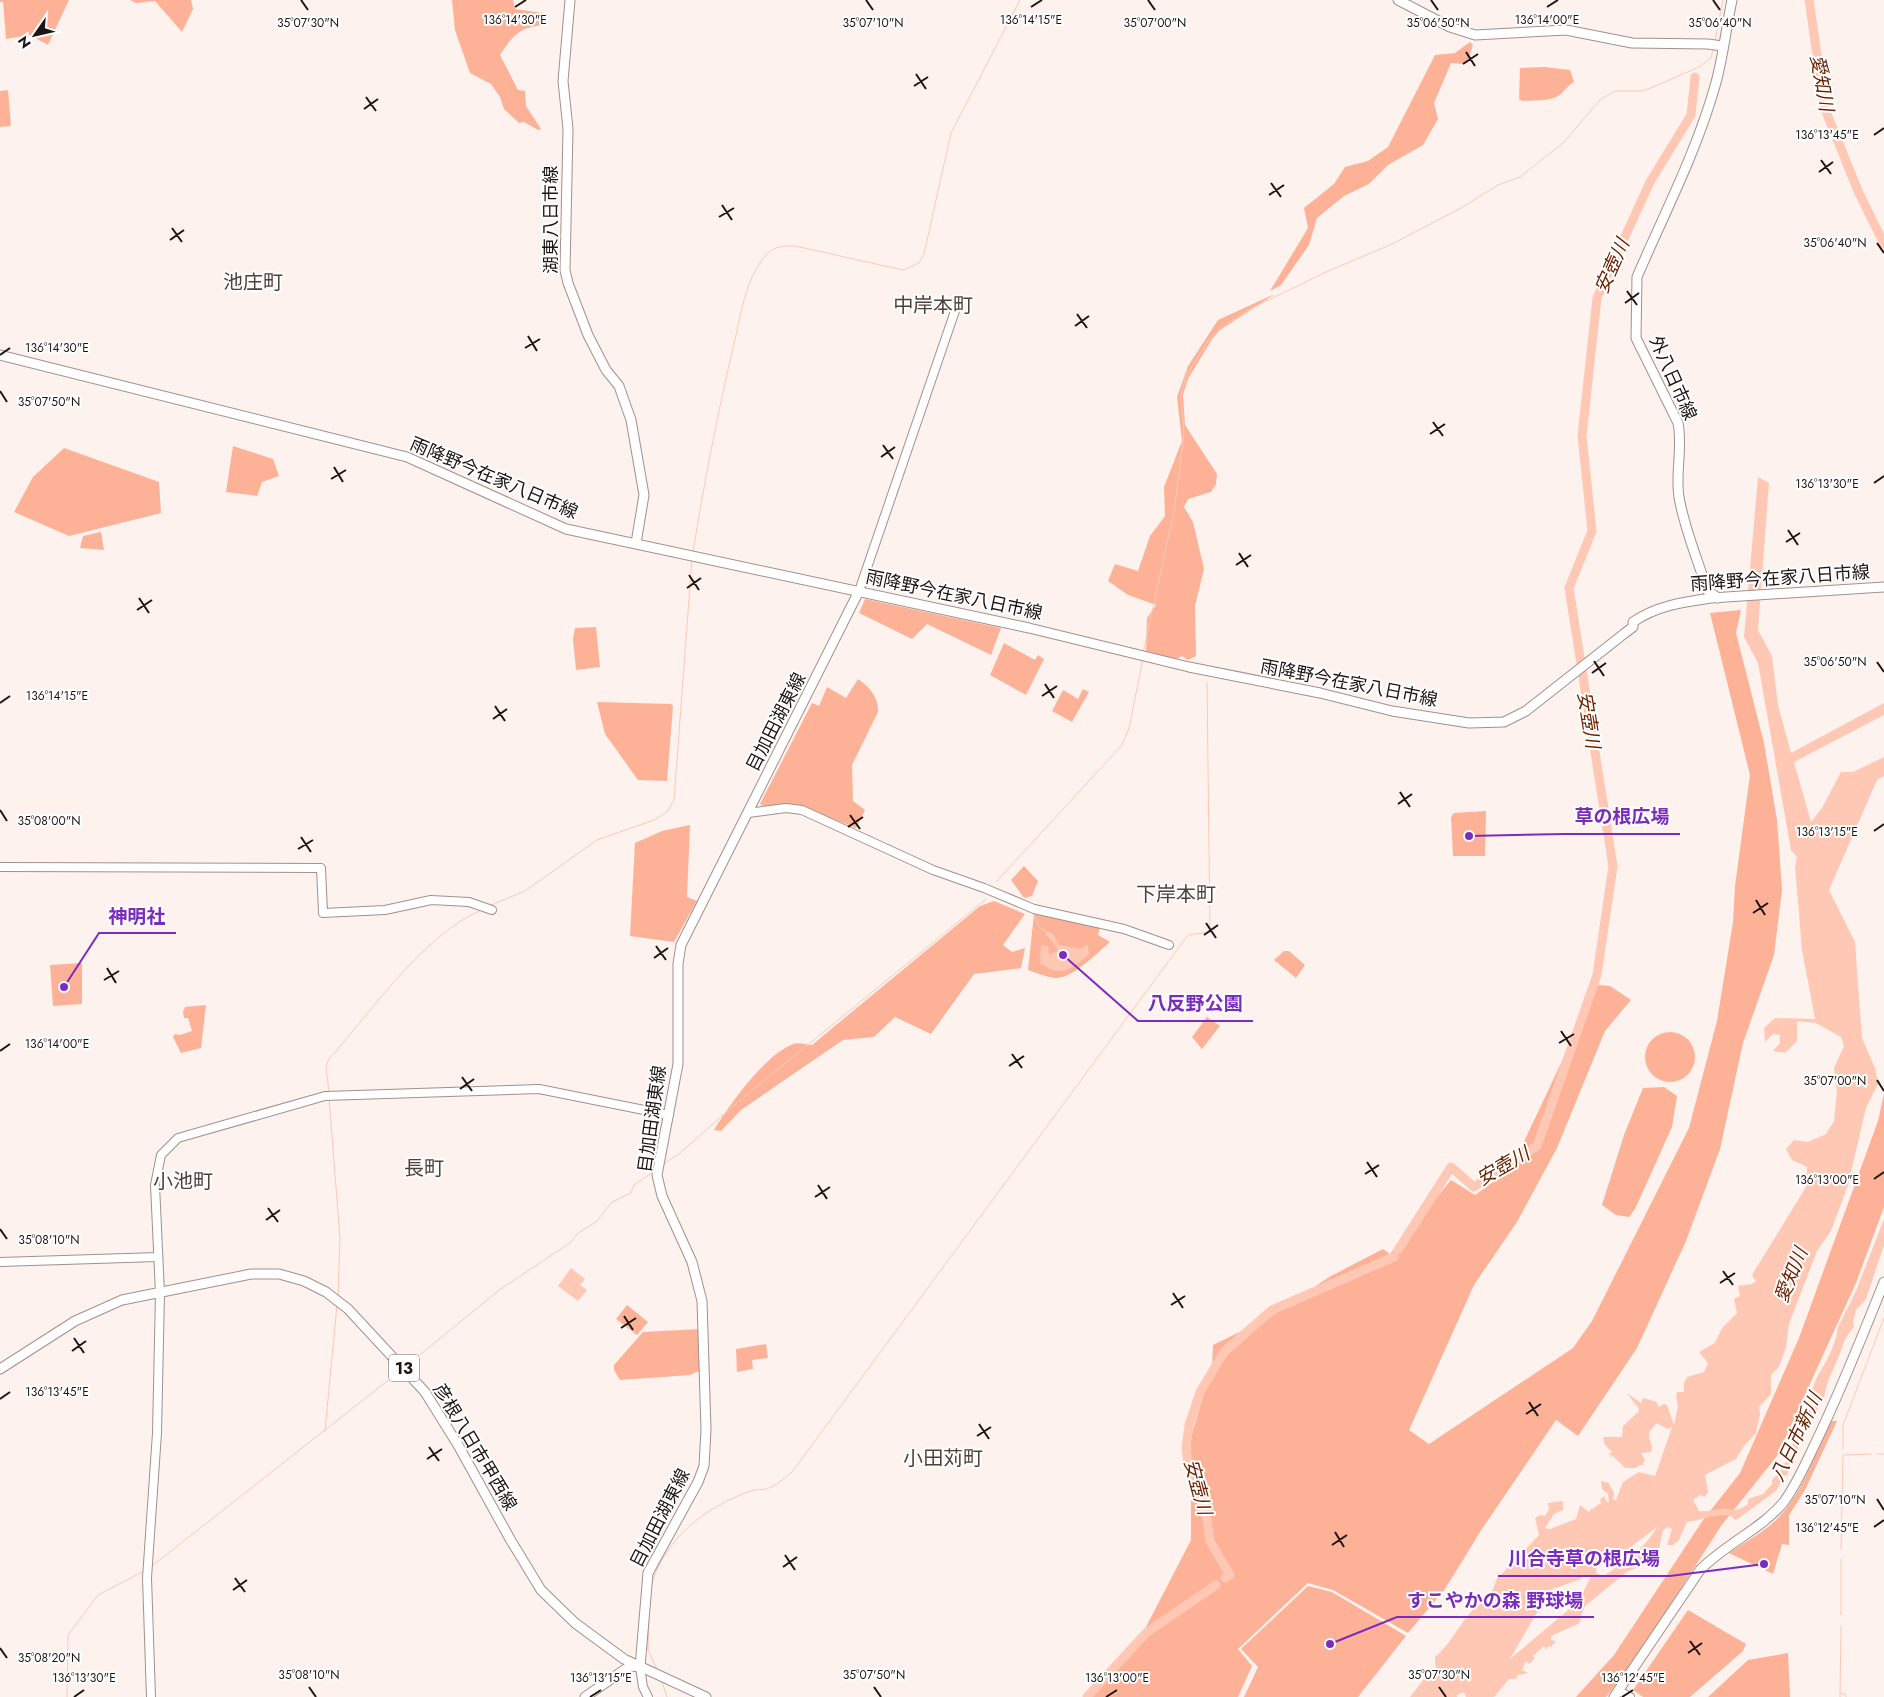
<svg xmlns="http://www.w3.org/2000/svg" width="1884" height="1697" viewBox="0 0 1884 1697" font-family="Jost,'Noto Sans JP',sans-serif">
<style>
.green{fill:#fdb298}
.water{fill:#ffc8b5;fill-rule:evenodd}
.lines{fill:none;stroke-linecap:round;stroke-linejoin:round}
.stream{stroke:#ffc8b5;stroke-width:1}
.river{stroke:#ffc8b5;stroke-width:9}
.tertiary-casing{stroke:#a3908a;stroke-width:10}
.secondary-casing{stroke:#a3908a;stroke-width:11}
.primary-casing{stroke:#a3908a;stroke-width:11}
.tertiary{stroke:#fff;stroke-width:8}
.secondary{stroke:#fff;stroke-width:9}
.primary{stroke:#fff;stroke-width:9}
.ticks{fill:none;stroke:#1c1513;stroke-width:2}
.labels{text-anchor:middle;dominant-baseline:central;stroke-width:4;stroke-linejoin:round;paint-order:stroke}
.shield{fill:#fff;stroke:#605b5a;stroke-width:1}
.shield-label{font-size:16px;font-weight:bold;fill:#1c1513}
.street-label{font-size:18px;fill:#1c1513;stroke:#fff}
.water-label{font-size:19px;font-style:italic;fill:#6e2200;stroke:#fff}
.quarter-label{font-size:20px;fill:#50413b;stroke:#fff}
.ticks-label{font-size:12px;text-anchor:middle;fill:#1c1513;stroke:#fff;stroke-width:4;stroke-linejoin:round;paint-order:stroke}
.leader{fill:none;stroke:#7b2cbf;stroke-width:2}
.callout-dot{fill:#7b2cbf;stroke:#fff;stroke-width:2}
.callout-label{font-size:19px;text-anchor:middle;font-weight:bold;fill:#7b2cbf;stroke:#fff;stroke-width:4;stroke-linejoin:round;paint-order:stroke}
</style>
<rect width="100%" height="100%" fill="#fef2ee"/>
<g class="green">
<path d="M0,0H69L48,45L30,35L6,39L3,2H0Z"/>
<path d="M130,0H191L193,9L182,32L155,1L136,3Z"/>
<path d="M452,0H513L515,9L543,13L545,25C520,27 514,34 500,55L518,90L525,91L526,106L541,129L538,130L524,122L519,123L504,109L500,97L491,84L470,73L455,30Z"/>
<path d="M1470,42L1473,45L1468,61L1464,64L1451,63L1434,103L1438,119L1423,145L1388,165L1369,184L1344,196L1317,218L1309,245L1281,285L1270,291L1308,228L1304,208L1334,184L1345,167L1368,161L1388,147L1435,55L1455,53Z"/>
<path d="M1545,67L1570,70L1574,82C1567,86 1564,92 1558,96C1548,102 1533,100 1522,101L1519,99L1520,68Z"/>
<path d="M8,90L11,126L0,127V91Z"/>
<path d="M1275,294L1220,330L1212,339L1188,379L1183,395L1185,425L1217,474L1216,484L1211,492L1188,499L1184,507L1193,522L1204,569L1195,606L1196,656L1188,660L1182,656L1176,659L1146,651L1147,618L1156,605L1128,595L1108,581L1115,564L1138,571L1150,536L1165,516L1164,487L1182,441L1177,397L1188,366L1218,320Z"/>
<path d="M233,446L273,459L279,476L262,482L257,496L226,492Z"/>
<path d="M64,448L159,482L161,513L69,536L14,512L33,477Z"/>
<path d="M101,532L104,550L80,548L83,536Z"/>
<path d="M865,599L1001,628L991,655L927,624L912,639L859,613Z"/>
<path d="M1741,610L1736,633L1764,743L1777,820L1782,890L1774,955L1743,1043L1720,1149L1686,1241L1637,1348L1578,1436L1556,1420L1482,1529L1445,1589L1408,1633L1333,1590L1308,1583L1238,1649L1252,1666L1238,1697H1092L1146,1627L1191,1540V1437L1212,1366L1213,1345L1270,1317L1329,1277L1383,1249L1390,1254L1451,1180L1475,1195L1511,1169L1598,985L1610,986L1631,1000L1605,1031L1557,1148L1517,1222L1474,1285L1409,1430L1429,1444L1573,1348L1592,1321L1689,1128L1717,1021L1733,922L1735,886L1750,775L1710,613Z"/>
<path d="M596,627L600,667L576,670L573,639L575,628Z"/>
<path d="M1004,643L1035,660L1038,655L1044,659L1026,695L990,675Z"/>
<path d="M858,679C870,687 879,698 878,712L852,765L853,801L865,810L856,828L797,805L765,807L760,804L812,703L819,706L827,687L846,698Z"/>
<path d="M1083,689L1089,692L1072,722L1052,711L1063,690L1078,699Z"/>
<path d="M597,702L671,704L673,706L667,781L638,780L605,734Z"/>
<path d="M1486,811L1485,856H1453L1451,817L1454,813Z"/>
<path d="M690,825L687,897L697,901L674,942L630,936L635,843L662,831Z"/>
<path d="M1024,866L1038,881L1032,896L1024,898L1011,880Z"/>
<path d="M994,901L1025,914L1003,945L1012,952L1025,948L1021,968L974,974L931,1034L895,1017L874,1037L843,1040L741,1110L721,1131L714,1130C730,1104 765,1055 793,1044C798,1042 806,1045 812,1045L980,906Z"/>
<path d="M1034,914L1100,927L1098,935L1110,942C1097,953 1072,979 1055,978C1046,977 1037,973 1028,970Z"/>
<path d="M1284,951H1289L1305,965L1296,978L1274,960Z"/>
<path d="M82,963V1004L53,1006L50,965Z"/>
<path d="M206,1005L201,1048L181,1053L173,1037L175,1034L180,1035L192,1031L188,1018H184L183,1012L185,1007Z"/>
<path d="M1207,1017L1220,1026L1202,1049L1192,1037Z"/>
<circle cx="1670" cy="1057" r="25"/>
<path d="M1664,1087L1677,1096L1672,1127L1635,1209L1629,1217L1616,1215L1602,1205L1624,1135L1643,1088Z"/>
<path d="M1884,1094V1207L1856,1283L1777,1456L1721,1526L1630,1667L1606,1697H1576L1614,1655L1703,1520L1740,1473L1799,1338L1878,1121Z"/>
<path d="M627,1305L648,1322L637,1335L616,1319Z"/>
<path d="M699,1329V1371L690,1375L620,1380L614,1370V1365L643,1332Z"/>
<path d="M766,1344L768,1358L752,1360L753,1369L737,1372L736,1349Z"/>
<path d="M1829,1421H1837L1805,1490L1789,1515V1545L1782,1544L1773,1574L1729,1553C1745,1542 1763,1533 1777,1519C1803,1493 1815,1455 1829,1421Z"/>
<path d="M1308,1586L1332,1592L1406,1636L1358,1697H1244L1258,1667L1241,1649Z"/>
<path d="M1688,1610L1746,1644L1743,1651L1690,1697H1643L1633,1690Z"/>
<path d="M1788,1653L1790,1697H1708L1748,1660Z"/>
</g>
<g class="water">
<path d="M1758,477L1769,483L1758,630L1772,656L1778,705L1791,753L1884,703V715L1794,762L1811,822L1822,808L1841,772H1853L1884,757V776L1877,780L1829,890L1855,942L1862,1038L1875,1068L1878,1084L1866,1108L1848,1185L1831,1231L1817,1251L1789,1324L1786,1347L1779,1367L1771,1375V1394L1759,1407L1760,1414L1756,1433L1744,1446L1736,1459L1705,1475L1708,1492L1705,1497L1700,1495L1693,1500L1699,1511C1707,1512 1713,1510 1720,1509C1731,1507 1734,1515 1748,1504V1499L1763,1494L1772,1484V1480L1783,1468L1782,1464L1786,1463L1793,1451L1791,1446L1796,1440L1803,1419L1800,1415L1807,1405L1816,1379L1829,1356L1836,1338L1838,1327L1856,1291L1884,1219V1245L1866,1299L1856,1310L1853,1321L1854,1327C1844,1337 1843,1346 1838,1358C1831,1376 1827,1379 1824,1399L1819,1402C1819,1413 1813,1418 1808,1427C1803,1435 1796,1452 1794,1462L1788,1467V1475L1783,1476L1777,1490L1736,1520C1734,1520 1733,1517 1730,1516C1722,1512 1696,1521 1687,1522L1679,1540L1673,1545H1667L1672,1529L1668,1527L1663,1530L1659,1549L1650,1552L1653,1562L1628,1571L1617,1580L1585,1606L1581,1616L1580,1623L1551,1636V1640L1556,1641L1551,1647L1548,1646L1547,1650L1544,1646L1533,1656L1535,1658L1529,1664L1526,1661L1522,1670L1528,1673L1518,1675L1516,1679H1509L1494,1697H1466L1464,1692L1457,1695V1697H1410L1424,1679L1436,1675L1435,1657C1456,1640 1464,1610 1489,1598L1497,1579L1539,1535L1535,1518L1540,1515L1545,1516L1549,1509L1548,1503L1563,1501V1510L1554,1514L1545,1528L1550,1529L1576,1519L1580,1505L1589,1512L1592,1508L1593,1509L1599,1504L1601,1505L1600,1500L1604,1496L1607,1502H1609L1608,1494L1602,1489L1601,1481L1609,1483L1614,1493L1613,1499L1616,1500L1623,1482L1639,1472L1655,1476L1672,1427L1668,1429L1656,1423C1653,1430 1649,1429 1649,1435C1649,1442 1654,1445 1651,1452L1641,1453L1645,1460L1643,1463L1644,1465H1640L1636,1468H1625L1613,1456L1610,1458L1612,1455H1608L1612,1452L1605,1445L1603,1437H1622L1623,1426L1638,1412L1639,1409L1627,1393L1641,1403L1643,1398L1657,1402L1658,1407L1664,1404L1667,1405L1674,1425L1678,1406L1676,1397L1677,1392H1684V1383L1687,1377L1704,1372L1708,1363L1699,1352L1715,1343L1722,1328L1737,1313L1734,1299L1740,1296L1738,1286L1752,1284L1756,1281L1752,1275L1806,1187L1807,1167L1792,1160L1786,1149L1794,1140L1808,1142L1826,1134L1834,1121L1837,1092L1834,1068L1844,1046L1841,1037L1816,1023L1797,1021V1041L1785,1053L1773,1051L1780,1043V1035L1773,1034L1765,1042L1764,1028L1775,1018L1815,1019L1802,950L1795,866L1797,857L1791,850L1758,663L1744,637ZM1657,1527C1646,1545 1640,1549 1623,1562C1616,1567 1611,1572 1603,1576L1596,1573L1598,1557L1603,1558L1604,1563L1612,1569L1615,1563H1619L1623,1553ZM1583,1575L1591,1576L1579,1601L1510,1659L1550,1590L1581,1579Z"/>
<path d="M1049,932L1053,934L1059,945L1081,949L1086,945L1088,946L1089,954C1079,962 1067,975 1052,970C1047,968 1045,965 1040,964L1041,945L1048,946L1049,955L1057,951V948L1045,933Z"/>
<path d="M571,1268L585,1279L580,1285L587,1290L578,1301L558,1286Z"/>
</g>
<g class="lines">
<g class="stream">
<path d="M1715,41L1723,0"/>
<path d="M693,552C704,484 717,416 733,348C741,316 744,282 765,256C774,245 788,245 800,247L903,270L919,263L924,254L951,133L1020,0"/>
<path d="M1143,653L1174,512L1184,434L1181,396L1186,376L1210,338L1220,328L1250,309L1324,273L1392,244L1461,208L1498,185L1520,177L1563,143L1600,100L1615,91H1642L1653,87L1699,67L1711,58L1713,50"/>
<path d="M996,882L1122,745L1129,728L1143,659"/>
<path d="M489,906L525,891L597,840L654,820L668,811L674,800L692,559"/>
<path d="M1034,916L1040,928L1047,932"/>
<path d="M329,1092L326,1066L329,1059C373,1010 421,937 481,910"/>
<path d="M329,1098L340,1238L338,1296"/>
<path d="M662,1165L680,1153L739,1101L986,899"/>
<path d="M405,1367L498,1291L570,1243L578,1233L596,1222L612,1202L631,1193L634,1185L653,1172"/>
<path d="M325,1431L337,1305"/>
<path d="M1843,1449V1425L1884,1318"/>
<path d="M1877,1454H1884"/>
<path d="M1841,1549L1843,1455L1871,1454"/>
<path d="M152,1566L400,1371"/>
<path d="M651,1586C665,1538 705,1507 751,1491C756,1489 761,1490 766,1489C776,1486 784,1479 792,1472L1188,935L1210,932L1207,682"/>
<path d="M1841,1615V1559"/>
<path d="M649,1617L648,1650L657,1669"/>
<path d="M662,1682L667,1697"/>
<path d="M1841,1694H1845L1846,1697"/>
<path d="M67,1697L68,1635L98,1595L144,1571"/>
<path d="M1840,1697L1841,1626"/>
</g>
<g class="river">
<path d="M1809,0L1825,109L1858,191L1884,244"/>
<path d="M1398,1250L1451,1167L1474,1187L1537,1146L1597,975L1613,866L1569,588L1592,531L1582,436L1597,298L1650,182L1691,115L1695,77"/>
<path d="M1659,1516H1696"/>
<path d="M1225,1578L1230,1575L1210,1541L1207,1519L1188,1464L1186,1448L1189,1425L1200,1392L1224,1352L1272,1310L1394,1257"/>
<path d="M1087,1697L1146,1633L1216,1585"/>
</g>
<g class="tertiary-casing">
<g id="tertiary">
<path d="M859,591L955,311"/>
<path d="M748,813L786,808L802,810L933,870L984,888L1034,909L1124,929L1169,945"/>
<path d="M0,867L321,868L323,913L385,910L431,900L469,902L492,910"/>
<path d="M0,1262L158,1257"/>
<path d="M640,1667L643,1687L648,1697"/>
<path d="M1619,1691L1630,1697"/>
<path d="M151,1697L147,1578L157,1433L160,1293L155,1185L161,1155L178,1138L325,1096L539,1089L669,1115"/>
</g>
</g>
<g class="secondary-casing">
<g id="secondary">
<path d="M570,0L563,81L568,129L565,270L568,283L588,335L606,370L619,386L631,420L644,495L636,543"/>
<path d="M1398,0L1450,27L1475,35L1566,30L1632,43L1708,44L1722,46"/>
<path d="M0,355L407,457L566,529L1029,628L1189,667L1320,693L1392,711L1469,723L1504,722L1526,711L1625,633L1633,627V622C1656,606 1683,602 1711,598L1884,587"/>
<path d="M1718,598L1707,590C1698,560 1684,528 1679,497C1675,473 1683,448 1678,423L1636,338L1637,277C1664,214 1696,153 1715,86C1723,59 1726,28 1732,0"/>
<path d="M585,1697L630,1666L640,1667L648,1573L698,1482L704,1466L706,1430L702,1301L692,1262L662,1196L657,1175L678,1064V964L681,945L859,591"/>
<path d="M1614,1697L1700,1570C1725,1544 1760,1530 1783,1503C1796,1486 1805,1465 1814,1446C1840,1393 1862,1337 1884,1282"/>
</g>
</g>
<g class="primary-casing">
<path id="primary" d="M0,1369L75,1321L122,1300L251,1274H279L304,1281L326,1292L348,1309L425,1392L458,1445L510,1539L541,1590L575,1623L624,1659L706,1697"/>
</g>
<use href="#tertiary" class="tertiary"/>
<use href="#secondary" class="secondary"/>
<use href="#primary" class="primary"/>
</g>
<path class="ticks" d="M301,0L308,10M866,0L873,10M1148,0L1155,10M1431,0L1438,10M1713,0L1720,10M515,7L526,0M1031,7L1042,0M1547,7L1558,0M1466,52L1475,66M1463,64L1478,54M916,74L926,89M914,86L928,77M366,97L376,111M364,109L378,99M1874,135L1884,128M1821,160L1831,174M1819,172L1833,162M1271,183L1281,197M1269,195L1284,185M722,205L732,220M719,217L734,208M172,228L182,242M170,240L184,230M1877,243L1884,253M1627,291L1637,305M1625,303L1639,293M1077,314L1087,328M1075,326L1089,316M528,336L537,351M525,348L540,339M0,355L10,348M0,391L7,402M1433,422L1443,436M1430,434L1445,424M883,445L893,459M881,457L895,447M334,467L343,482M331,479L346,470M1874,483L1884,476M1788,530L1798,545M1786,542L1800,533M1239,553L1248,567M1236,565L1251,555M689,575L699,590M687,588L701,578M139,598L149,613M137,610L152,600M1594,661L1604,676M1877,662L1884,672M1592,673L1606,663M1045,684L1054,698M1042,696L1057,686M0,703L10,696M495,706L505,721M493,719L507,709M1400,792L1410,807M1398,804L1412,794M0,810L7,821M850,815L860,829M848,827L863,817M1874,831L1884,824M301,837L311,852M298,849L313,840M1756,900L1765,915M1753,913L1768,903M1206,923L1216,938M1204,935L1218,925M656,946L666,960M654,958L668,948M107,968L116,983M104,980L119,971M1561,1031L1571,1046M1559,1043L1574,1034M0,1051L10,1044M1012,1054L1022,1068M1009,1066L1024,1056M462,1077L472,1091M1877,1080L1884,1091M460,1089L474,1079M1367,1162L1377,1177M1365,1174L1379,1165M1874,1179L1884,1172M818,1185L827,1199M815,1197L830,1187M268,1208L278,1222M266,1220L280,1210M0,1229L7,1239M1723,1271L1733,1285M1720,1283L1735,1273M1173,1293L1183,1308M1171,1305L1185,1296M624,1316L633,1330M621,1328L636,1318M74,1338L84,1353M72,1351L86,1341M0,1399L10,1392M1529,1402L1538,1416M1526,1414L1541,1404M979,1424L989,1439M977,1436L991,1427M429,1447L439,1461M427,1459L442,1449M1877,1499L1884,1510M1874,1527L1884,1520M1335,1532L1344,1547M1332,1545L1347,1535M785,1555L795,1570M783,1567L797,1557M235,1578L245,1592M233,1590L247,1580M1690,1641L1700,1655M0,1648L7,1658M1688,1653L1702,1643M309,1687L316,1697M874,1687L881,1697M1439,1687L1446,1697M74,1697L84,1690M590,1697L601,1690M1106,1697L1117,1690M1622,1697L1633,1690"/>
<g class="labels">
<rect class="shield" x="389" y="1354.5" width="30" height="27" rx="4"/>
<g class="shield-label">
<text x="404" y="1368">13</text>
</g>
<g class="street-label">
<text transform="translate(551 220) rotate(-90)">湖東八日市線</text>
<text transform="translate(1673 378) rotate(66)">外八日市線</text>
<text transform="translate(494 478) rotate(23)">雨降野今在家八日市線</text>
<text transform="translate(1780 578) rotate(-4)">雨降野今在家八日市線</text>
<text transform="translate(954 595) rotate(12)">雨降野今在家八日市線</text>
<text transform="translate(1349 683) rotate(11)">雨降野今在家八日市線</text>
<text transform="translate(776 722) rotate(-63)">目加田湖東線</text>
<text transform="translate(652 1119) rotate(-82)">目加田湖東線</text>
<text transform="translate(475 1447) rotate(59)">彦根八日市甲西線</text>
<text transform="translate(660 1518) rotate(-63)">目加田湖東線</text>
</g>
<g class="water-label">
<text transform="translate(1822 83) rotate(80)">愛知川</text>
<text transform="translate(1612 266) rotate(-66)">安壺川</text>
<text transform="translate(1589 720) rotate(81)">安壺川</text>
<text transform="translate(1503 1166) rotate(-30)">安壺川</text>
<text transform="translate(1791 1275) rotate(-68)">愛知川</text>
<text transform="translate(1796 1437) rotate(-65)">八日市新川</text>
<text transform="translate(1198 1487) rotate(75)">安壺川</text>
</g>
<g class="quarter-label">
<text x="253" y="282">池庄町</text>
<text x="933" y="305">中岸本町</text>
<text x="1176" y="894">下岸本町</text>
<text x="424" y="1168">長町</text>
<text x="183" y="1181">小池町</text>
<text x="943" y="1458">小田苅町</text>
</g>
</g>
<g class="ticks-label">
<text x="515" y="24">136°14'30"E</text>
<text x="1031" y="24">136°14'15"E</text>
<text x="1547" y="24">136°14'00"E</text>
<text x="308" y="27">35°07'30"N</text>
<text x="873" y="27">35°07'10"N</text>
<text x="1155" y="27">35°07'00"N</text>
<text x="1438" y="27">35°06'50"N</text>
<text x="1720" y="27">35°06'40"N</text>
<text x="1827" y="139">136°13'45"E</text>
<text x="1835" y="247">35°06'40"N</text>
<text x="57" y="352">136°14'30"E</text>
<text x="49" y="406">35°07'50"N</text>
<text x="1827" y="488">136°13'30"E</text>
<text x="1835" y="666">35°06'50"N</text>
<text x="57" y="700">136°14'15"E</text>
<text x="49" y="825">35°08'00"N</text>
<text x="1827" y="836">136°13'15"E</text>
<text x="57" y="1048">136°14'00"E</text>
<text x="1835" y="1085">35°07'00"N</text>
<text x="1827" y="1184">136°13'00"E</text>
<text x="49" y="1244">35°08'10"N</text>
<text x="57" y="1396">136°13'45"E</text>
<text x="1835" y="1504">35°07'10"N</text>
<text x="1827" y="1532">136°12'45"E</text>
<text x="49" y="1662">35°08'20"N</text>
<text x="309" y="1679">35°08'10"N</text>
<text x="874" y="1679">35°07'50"N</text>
<text x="1439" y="1679">35°07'30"N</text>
<text x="84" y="1682">136°13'30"E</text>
<text x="601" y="1682">136°13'15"E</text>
<text x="1117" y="1682">136°13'00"E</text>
<text x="1633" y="1682">136°12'45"E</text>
</g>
<path class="leader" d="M1469 836L1565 834H1680M64 987L99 933H176M1063 955L1138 1021H1253M1764 1564L1670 1576H1498M1330 1644L1397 1617H1594"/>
<g class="callout-dot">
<circle cx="1469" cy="836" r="5"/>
<circle cx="64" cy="987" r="5"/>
<circle cx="1063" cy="955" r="5"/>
<circle cx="1764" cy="1564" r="5"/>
<circle cx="1330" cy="1644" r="5"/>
</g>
<g class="callout-label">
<text x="1622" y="823">草の根広場</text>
<text x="137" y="923">神明社</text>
<text x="1195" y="1010">八反野公園</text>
<text x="1584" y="1565">川合寺草の根広場</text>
<text x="1495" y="1607">すこやかの森 野球場</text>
</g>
<g transform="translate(35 35) rotate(236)" stroke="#ffffff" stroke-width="4" paint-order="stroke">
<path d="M0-4L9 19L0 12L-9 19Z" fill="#1c1513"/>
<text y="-8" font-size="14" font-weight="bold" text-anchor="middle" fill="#1c1513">N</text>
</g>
</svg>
